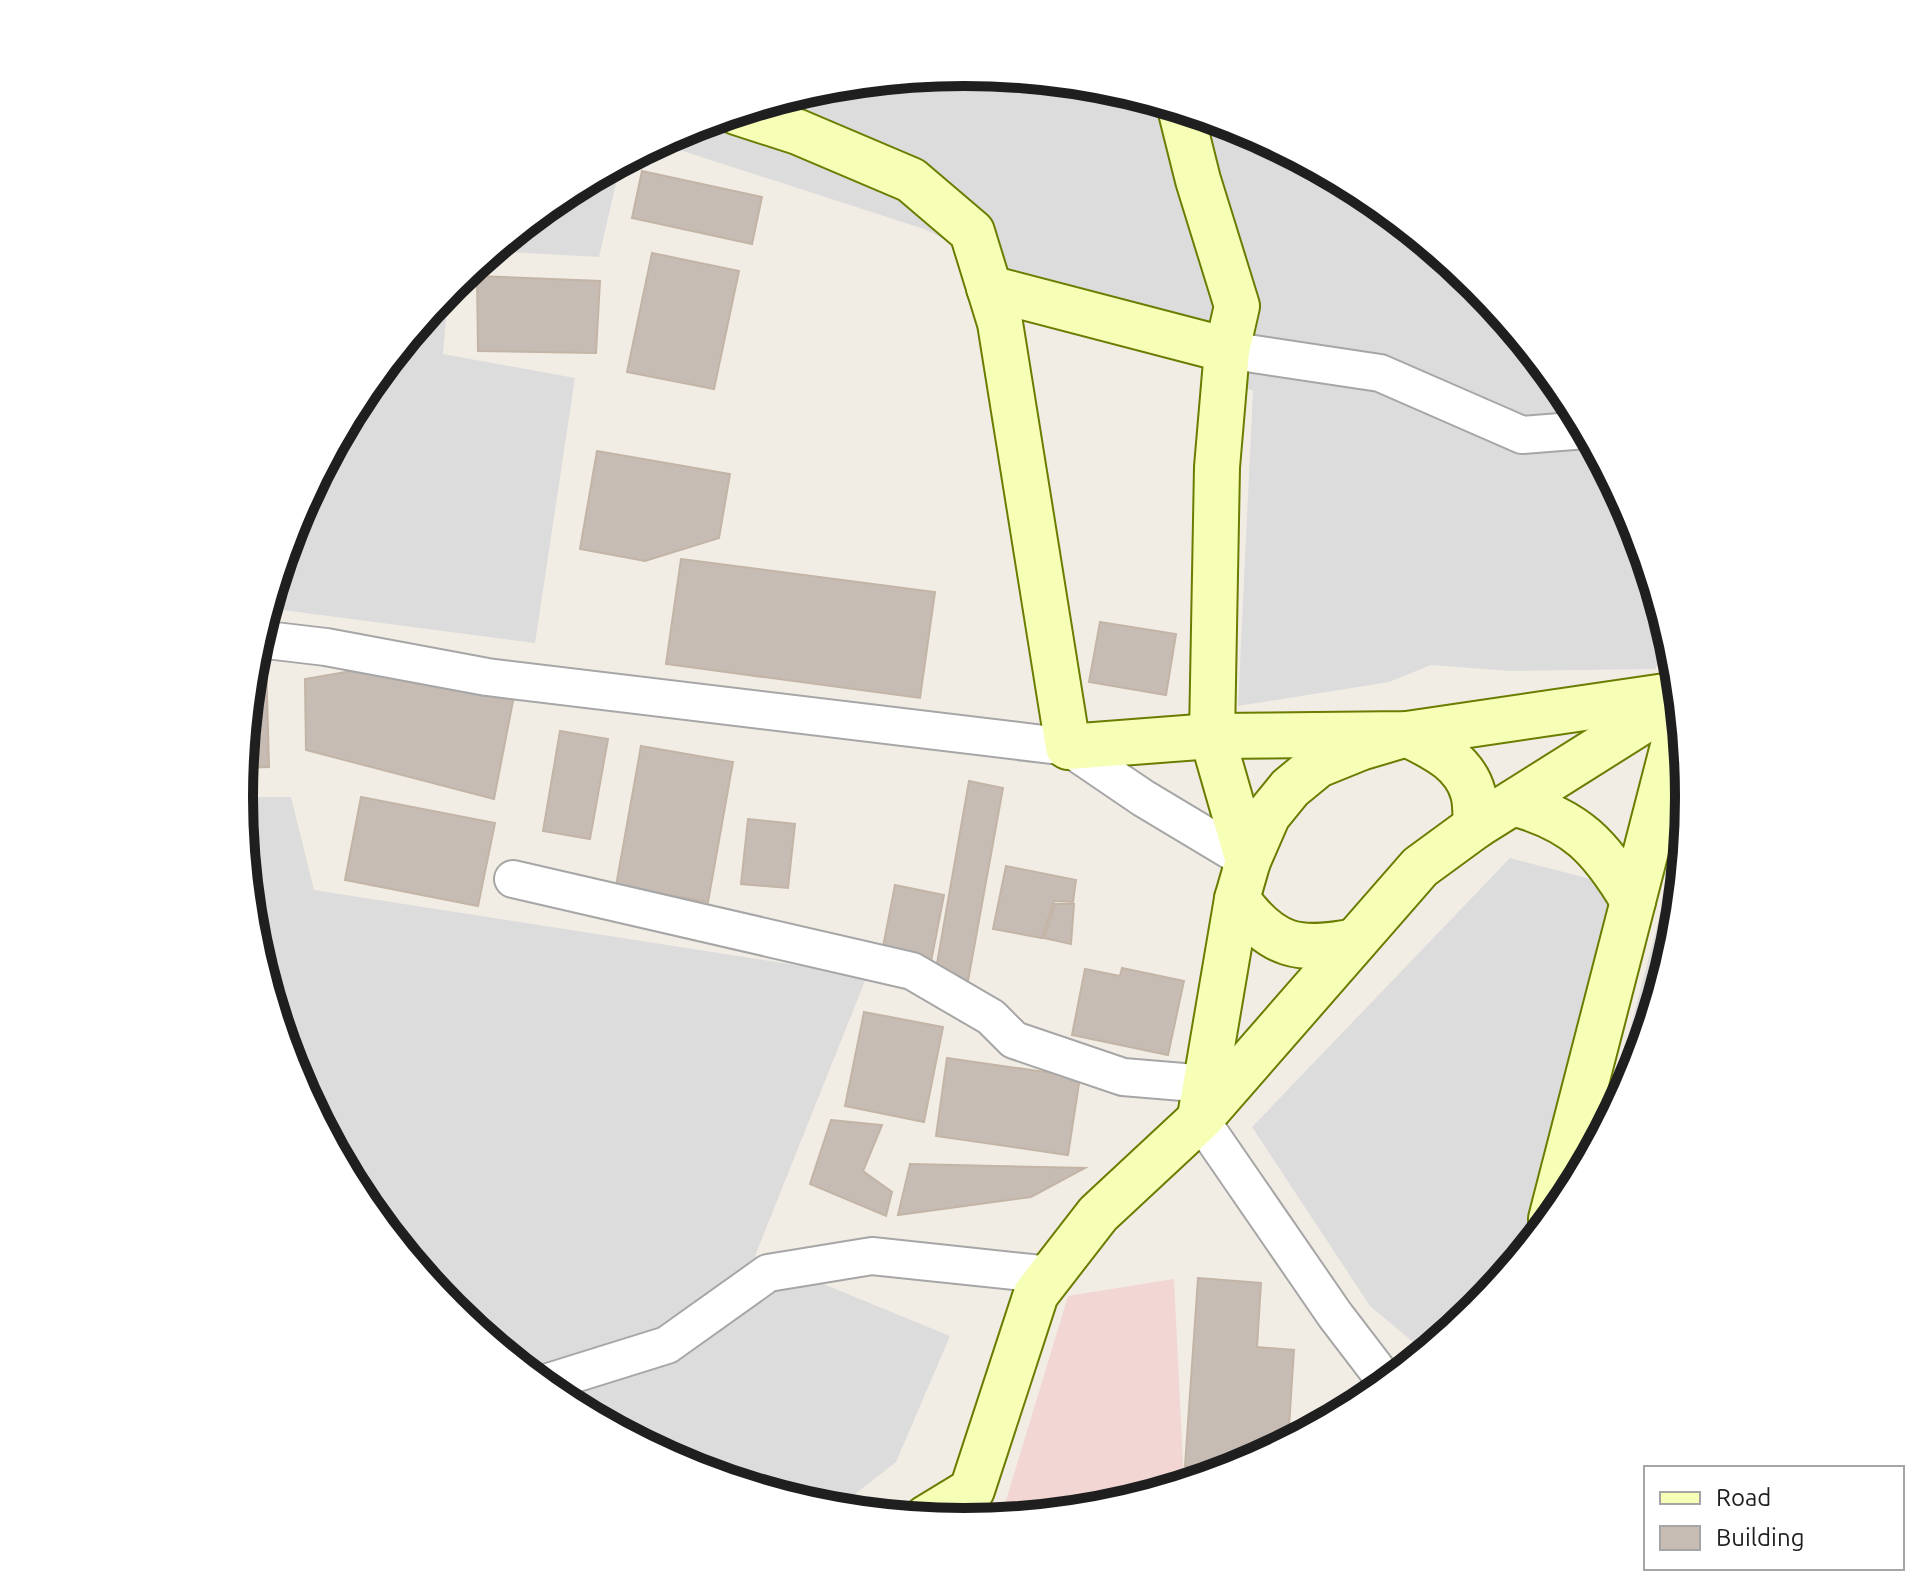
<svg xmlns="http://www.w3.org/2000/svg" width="1928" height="1594" viewBox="0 0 1928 1594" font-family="Ubuntu,sans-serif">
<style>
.residential{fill:#dddcdc}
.commercial{fill:#f2d6d3}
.building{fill:#c6bcb4;stroke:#c3b4a6;stroke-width:2}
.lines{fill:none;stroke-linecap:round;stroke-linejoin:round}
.street-casing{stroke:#a6a6a6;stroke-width:40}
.secondary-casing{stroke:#6a7d00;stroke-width:48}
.street{stroke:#fff;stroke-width:36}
.secondary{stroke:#f7feb6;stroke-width:44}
.rim{fill:none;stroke:#1f1f1f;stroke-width:10}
</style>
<rect width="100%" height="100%" fill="#f1ede5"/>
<g class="residential">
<path d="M964,72L1106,86L1242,127L1367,194L1477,285L1567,395L1634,520L1671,643L1655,669L1510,671L1431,665L1389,682L1238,706L1253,391L924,229L658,143L687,127L823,86Z"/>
<path d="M621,162L599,257L492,251L562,194Z"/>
<path d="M449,287L443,354L575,378L535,643L267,608L294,519L361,394Z"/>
<path d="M239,797H291L314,890L867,976L755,1256L950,1336L896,1462L836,1509L822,1508L686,1467L561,1400L451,1309L361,1199L294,1074L253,938Z"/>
<path d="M1510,858L1625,888L1517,1260L1476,1310L1425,1352L1370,1306L1252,1127Z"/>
<path d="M1663,904L1678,906L1675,939L1634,1075L1603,1132Z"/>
</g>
<g class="commercial">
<path d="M1689,794L1678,906L1663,904Z"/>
<path d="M1174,1279L1184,1484L1105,1508L989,1520L1004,1507L1068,1296Z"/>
</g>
<g class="building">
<path d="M642,171L762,197L752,244L632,218Z"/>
<path d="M652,253L739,271L714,389L627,372Z"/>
<path d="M477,276L600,281L596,353L478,351Z"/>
<path d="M597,451L730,474L719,538L645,561L580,549Z"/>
<path d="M681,559L935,592L920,698L666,664Z"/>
<path d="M1100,622L1176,634L1166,695L1089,682Z"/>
<path d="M253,660H266L269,767L242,768Z"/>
<path d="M363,669L514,696L494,799L306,750L305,679Z"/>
<path d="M560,731L608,739L590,839L543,831Z"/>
<path d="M641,746L733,762L708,902L616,886Z"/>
<path d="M969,781L1003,788L968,981L935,975Z"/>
<path d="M361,797L495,823L478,906L345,880Z"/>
<path d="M748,819L795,824L788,888L741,884Z"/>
<path d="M1006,866L1076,880L1073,902L1054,901L1042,938L993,929Z"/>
<path d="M895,885L944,895L931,962L882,952Z"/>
<path d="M1055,904H1074L1071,944L1044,938Z"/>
<path d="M1122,968L1184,981L1168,1055L1072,1035L1085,969L1120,976Z"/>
<path d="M864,1012L943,1027L924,1122L845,1106Z"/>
<path d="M947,1058L1080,1077L1068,1155L936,1136Z"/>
<path d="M831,1120L882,1125L863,1171L892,1192L886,1216L810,1184Z"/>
<path d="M910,1164L1085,1168L1031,1197L898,1215Z"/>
<path d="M1198,1278L1261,1283L1257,1347L1294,1350L1288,1442L1234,1469L1185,1466Z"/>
</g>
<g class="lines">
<g class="street-casing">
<g id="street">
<path d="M1227,350L1380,373L1522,435L1586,430"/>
<path d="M258,639L326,647L487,677L1068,747L1143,798L1248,861"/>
<path d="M513,879L912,971L991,1017L1014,1040L1123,1077L1207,1084"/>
<path d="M1200,1119L1335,1315L1387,1383"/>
<path d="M542,1384L667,1345L768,1273L872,1256L1051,1275"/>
</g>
</g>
<g class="secondary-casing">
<g id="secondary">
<path d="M1180,108L1198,180L1237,306L1227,350L1217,467L1212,736L1248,861"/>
<path d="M736,112L798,132L911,180L972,232L1000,323L1068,747L1212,736L1407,734L1679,694"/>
<path d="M989,288L1227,350"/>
<path d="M1513,803C1576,820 1601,847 1633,901"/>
<path d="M1237,899C1273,948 1298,952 1355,941"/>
<path d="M1200,1117L1237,899L1248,861L1268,815L1290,788L1318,765L1360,748L1407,734C1434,748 1464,761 1473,793C1476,803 1475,816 1476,826"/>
<path d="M1551,1219L1681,715"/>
<path d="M926,1518L972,1490L1036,1294L1098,1214L1200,1119L1420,867L1476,826L1670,704"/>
</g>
</g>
<use href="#street" class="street"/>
<use href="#secondary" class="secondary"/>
</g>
<path d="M0 0H1928V1594H0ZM253 797a711 711 0 1 1 1422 0a711 711 0 1 1-1422 0Z" fill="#fff" fill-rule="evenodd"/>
<path class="rim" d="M253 797a711 711 0 1 1 1422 0a711 711 0 1 1-1422 0Z"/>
<rect x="1644" y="1466" width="260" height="104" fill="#ffffff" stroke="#a5a5a5" stroke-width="2"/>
<rect x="1660" y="1492" width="40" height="12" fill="#f7feb6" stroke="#a5a5a5" stroke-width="2"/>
<text x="1716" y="1506" font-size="24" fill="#1f1f1f">Road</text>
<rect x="1660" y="1526" width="40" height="24" fill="#c6bcb4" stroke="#a5a5a5" stroke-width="2"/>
<text x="1716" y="1546" font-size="24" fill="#1f1f1f">Building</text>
</svg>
